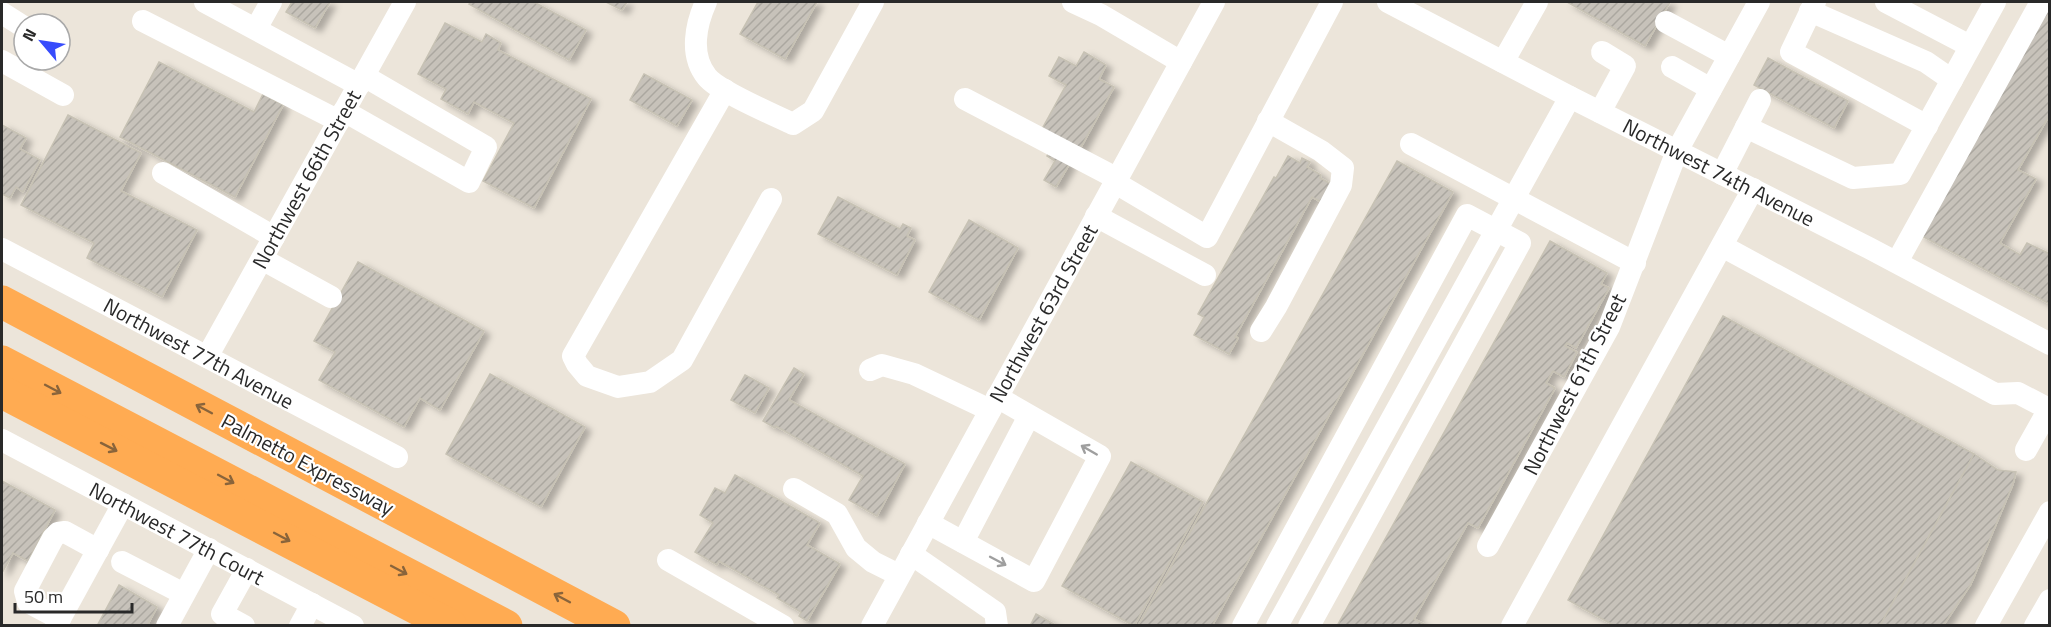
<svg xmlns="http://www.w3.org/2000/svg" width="2051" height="627" viewBox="0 0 2051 627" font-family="'Titillium Web',sans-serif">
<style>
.building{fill:url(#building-hatch);stroke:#c7c2b4;stroke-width:1.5;filter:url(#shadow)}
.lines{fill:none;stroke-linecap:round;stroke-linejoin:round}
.minor{stroke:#fff;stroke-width:22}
.highway{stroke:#ffab52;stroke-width:33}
.oneway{stroke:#89643b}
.oneway2{stroke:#9f9f9f}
.labels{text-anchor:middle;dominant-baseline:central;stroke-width:4.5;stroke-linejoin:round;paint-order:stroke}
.street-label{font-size:21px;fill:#292929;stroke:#fff}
</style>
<defs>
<pattern id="building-hatch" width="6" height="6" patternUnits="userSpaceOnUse" patternTransform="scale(1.5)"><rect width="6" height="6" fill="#c7c2ba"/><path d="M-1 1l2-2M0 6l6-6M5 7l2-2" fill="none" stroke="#aba7a0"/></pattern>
<filter id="shadow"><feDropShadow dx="6" dy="4" stdDeviation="3" flood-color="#0004"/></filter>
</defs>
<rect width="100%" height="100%" fill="#ece5da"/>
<g class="building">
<path d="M292,2H330L315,28L286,12Z"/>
<path d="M471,2H534L586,30L569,60L469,4Z"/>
<path d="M606,2H627L622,10Z"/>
<path d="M758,2H817L785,59L740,34Z"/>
<path d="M1567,2H1670L1645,46Z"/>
<path d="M2050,3V114L2018,170L2036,179L2000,243L2020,255L2027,243L2050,254V304L1920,235Z"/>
<path d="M445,23L482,42L486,34L501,43L498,50L591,99L534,208L483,181L514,123L474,102L468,114L441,99L446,89L418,74Z"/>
<path d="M1084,52L1106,65L1099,79L1114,87L1080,149L1042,129L1066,85L1049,76L1059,57L1076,66Z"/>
<path d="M1768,58L1848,101L1834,128L1754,85Z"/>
<path d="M159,62L254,112L263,94L283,105L235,197L120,137Z"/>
<path d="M644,74L692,100L677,126L630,100Z"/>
<path d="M68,115L141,153L121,191L197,230L162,297L87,258L94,243L21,205Z"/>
<path d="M2,125L26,138L20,149L40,160L23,192L16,187L10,198L2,194Z"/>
<path d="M1049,152L1070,163L1056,187L1044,180L1055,161L1047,156Z"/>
<path d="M1288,156L1300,163L1302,158L1310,162L1307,167L1321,175L1320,178L1331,184L1321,202L1312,197L1235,337L1238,338L1229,354L1194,335L1204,317L1198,314L1274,177L1276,178Z"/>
<path d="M1397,161L1453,192L1212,626H1138Z"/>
<path d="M838,197L900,229L903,224L911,228L907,236L915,240L897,275L818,234Z"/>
<path d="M969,220L1018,248L979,320L929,292Z"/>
<path d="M1550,241L1607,273L1601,284L1609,288L1576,348L1567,343L1565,346L1577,352L1564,377L1553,371L1546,383L1555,388L1478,528L1468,523L1414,619L1424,624L1423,626H1337Z"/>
<path d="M358,262L484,331L440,410L420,398L404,427L319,380L335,352L314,341Z"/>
<path d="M1723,316L1974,454L1880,626H1615L1568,600Z"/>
<path d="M794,368L804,374L789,400L905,464L877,516L849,500L863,476L776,426L775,428L763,421Z"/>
<path d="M490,374L585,427L541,507L446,454Z"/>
<path d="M745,375L769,388L755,413L731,400Z"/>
<path d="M1974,454L1998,470L2016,472L2013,484L1971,584L1943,626H1880Z"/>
<path d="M1131,462L1203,502L1134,626L1062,586Z"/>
<path d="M735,475L820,523L807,545L840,564L807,621L799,616L801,612L777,598L779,595L719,561L717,565L695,552L713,523L700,515L715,488L725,493Z"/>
<path d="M2,481L55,510L28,561L13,553L2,573Z"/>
<path d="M119,585L157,607L147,626H97Z"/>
<path d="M1036,614L1057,626H1030Z"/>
</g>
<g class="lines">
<g class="minor">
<path d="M205,2L359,85"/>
<path d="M706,2C696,24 689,55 707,77C718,91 774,115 793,124L813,111L873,2"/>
<path d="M1073,2L1101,15L1181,62"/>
<path d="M1388,2L1570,97L1869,248L2050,344"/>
<path d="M1815,2L1791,52L1927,126"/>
<path d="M1886,2L1970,46"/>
<path d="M1810,11L1926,62L1952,80"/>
<path d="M2,13L24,27"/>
<path d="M143,21L339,121"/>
<path d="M1666,22L1729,56"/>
<path d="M256,29L271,2"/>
<path d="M2,61L63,95"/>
<path d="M1503,62L1537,2"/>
<path d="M1672,67L1711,89"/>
<path d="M725,90L573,356L577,364L587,376L618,387L650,382L682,360L771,199"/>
<path d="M965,99L1116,178"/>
<path d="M344,111L469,182L486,147L364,76"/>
<path d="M1600,112L1625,66L1602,52"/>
<path d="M1746,127L1853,178L1900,174L1995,2"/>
<path d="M1411,144L1635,263"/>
<path d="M163,173L274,237"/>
<path d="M1722,174L1760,100"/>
<path d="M1114,182L1207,237L1332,2"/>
<path d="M1096,216L1205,275"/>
<path d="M1722,246L1995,394L2018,393L2049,409L2026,450"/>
<path d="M2,249L397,457"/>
<path d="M262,259L331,297"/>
<path d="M1897,262L2041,2"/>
<path d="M1261,331L1276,307L1341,185L1343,168L1321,151L1268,121"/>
<path d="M207,357L405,2"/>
<path d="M870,370L882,365L914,374L990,410"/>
<path d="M2,440L353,626"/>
<path d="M794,489L837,514L856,548L873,562L899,575"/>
<path d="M928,523L1034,581L1100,456L997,397"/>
<path d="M963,542L1029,416"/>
<path d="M1488,546L1609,327L1677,151L1759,2"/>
<path d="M911,554L995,612L997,626"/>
<path d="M668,560L783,626"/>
<path d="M122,562L184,594"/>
<path d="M60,619L28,602L25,591L53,538L58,533L65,532L98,550"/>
<path d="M56,626L123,504"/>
<path d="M167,626L209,549"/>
<path d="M244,626L222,614L247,569"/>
<path d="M300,626L312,604"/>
<path d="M872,626L1214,2"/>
<path d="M1243,626L1467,215L1520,243L1309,626"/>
<path d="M1277,626L1570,97"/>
<path d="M1512,626L1753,189"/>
<path d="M1986,626L2050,512"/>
<path d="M2035,626L2050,600"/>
</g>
<g class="highway">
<path d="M2,302L614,626"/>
<path d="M2,362L506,626"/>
<path d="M2,392L451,626"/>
</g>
</g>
<defs><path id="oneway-shaft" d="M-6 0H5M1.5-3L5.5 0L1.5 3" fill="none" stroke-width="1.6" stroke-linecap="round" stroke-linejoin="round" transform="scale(1.5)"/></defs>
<g class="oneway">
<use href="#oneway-shaft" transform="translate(53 389) rotate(28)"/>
<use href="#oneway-shaft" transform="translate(204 409) rotate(-152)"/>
<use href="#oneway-shaft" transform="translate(109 447) rotate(27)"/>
<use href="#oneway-shaft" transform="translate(226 479) rotate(28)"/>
<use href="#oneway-shaft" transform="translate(282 537) rotate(28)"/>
<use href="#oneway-shaft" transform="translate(399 570) rotate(28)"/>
<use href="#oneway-shaft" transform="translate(562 598) rotate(-152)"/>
</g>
<g class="oneway2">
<use href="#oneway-shaft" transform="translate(1089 450) rotate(-150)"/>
<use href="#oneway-shaft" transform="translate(998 561) rotate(28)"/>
</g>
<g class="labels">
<g class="street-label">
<text transform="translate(1719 172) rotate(27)">Northwest 74th Avenue</text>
<text transform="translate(306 179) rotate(-61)">Northwest 66th Street</text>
<text transform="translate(1043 313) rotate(-61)">Northwest 63rd Street</text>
<text transform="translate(199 353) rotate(28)">Northwest 77th Avenue</text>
<text transform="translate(1574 384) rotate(-63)">Northwest 61th Street</text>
<text transform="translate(308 464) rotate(28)">Palmetto Expressway</text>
<text transform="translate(177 533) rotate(28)">Northwest 77th Court</text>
</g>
</g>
<rect width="2051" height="627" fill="none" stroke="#292929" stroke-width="6"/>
<g transform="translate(42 42) rotate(299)"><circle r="28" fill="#ffffff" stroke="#a9a9a9" stroke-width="1.5"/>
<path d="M0-4.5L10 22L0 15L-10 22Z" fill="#374cfc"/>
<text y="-9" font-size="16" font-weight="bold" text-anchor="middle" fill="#292929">N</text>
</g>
<path d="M15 603v9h117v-9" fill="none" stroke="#292929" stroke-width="3"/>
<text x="24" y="603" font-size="18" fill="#292929" stroke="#ffffff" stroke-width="4.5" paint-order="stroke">50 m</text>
</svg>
